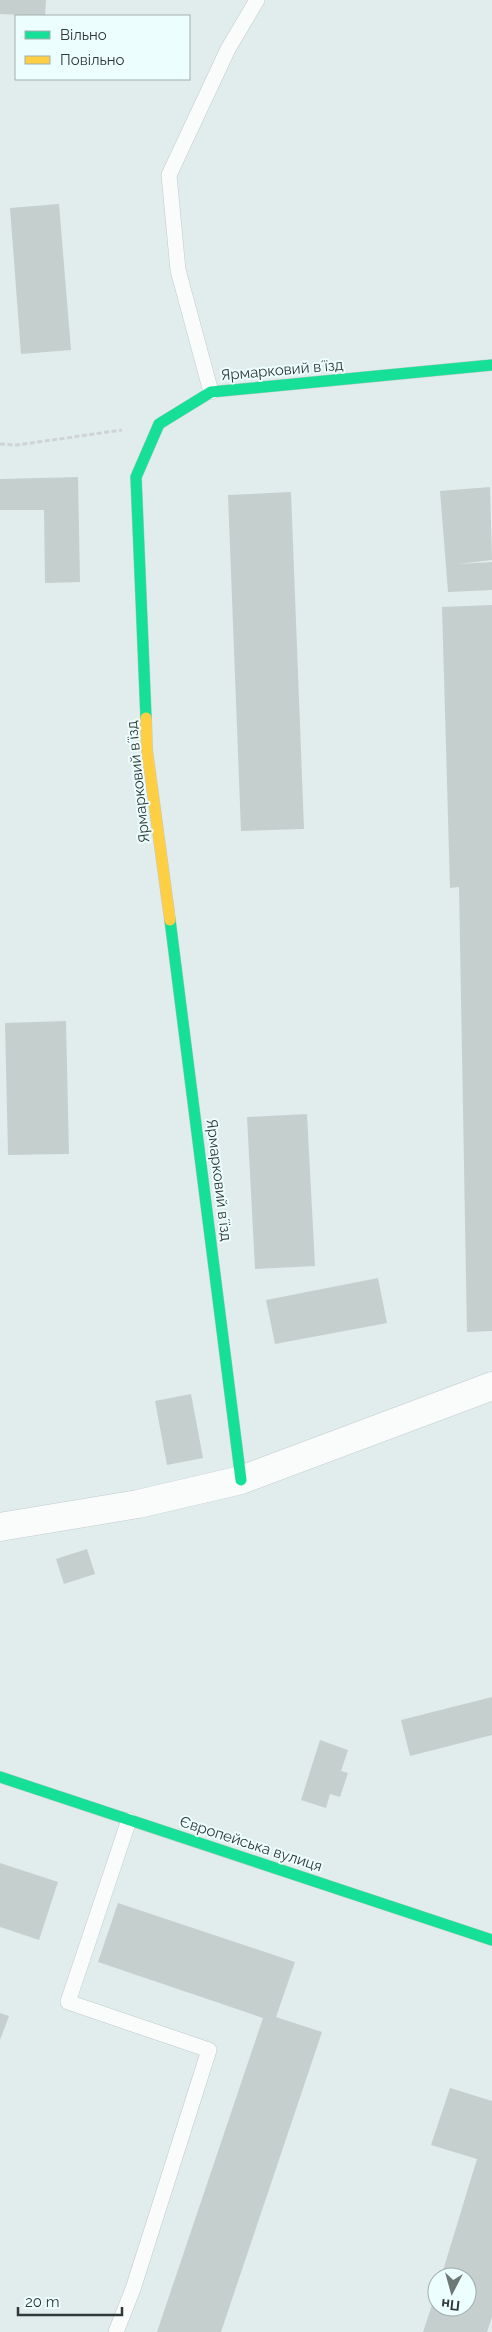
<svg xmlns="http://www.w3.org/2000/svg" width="492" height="2332" viewBox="0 0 492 2332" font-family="Raleway,sans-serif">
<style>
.building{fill:#c5cfce}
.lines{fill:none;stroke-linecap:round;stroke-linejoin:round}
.lane-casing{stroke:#c0cac9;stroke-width:16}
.street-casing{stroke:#c0cac9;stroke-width:29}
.fast-casing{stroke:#c0cac9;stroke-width:12}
.slow-casing{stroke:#c0cac9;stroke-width:12}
.path{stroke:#d1d4d4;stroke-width:3;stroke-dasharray:5 2.5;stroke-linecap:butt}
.lane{stroke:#fafcfc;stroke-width:15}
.street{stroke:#fafcfc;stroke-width:28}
.fast{stroke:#16e098;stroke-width:11}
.slow{stroke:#ffcf43;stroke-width:11}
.labels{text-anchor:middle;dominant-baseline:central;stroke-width:4;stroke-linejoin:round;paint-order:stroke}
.street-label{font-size:15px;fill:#303938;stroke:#ecfefd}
</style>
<rect width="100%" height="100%" fill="#e0edec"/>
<g class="building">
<path d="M0,0H46L45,16L0,14Z"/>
<path d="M59,204L71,350L21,354L10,208Z"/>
<path d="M78,477L80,582L45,583L44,510H0V479Z"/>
<path d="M490,487L492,560L458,564L492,562V590L448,592L440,491Z"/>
<path d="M291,492L304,829L241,831L228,495Z"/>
<path d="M492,605V1331L467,1332L459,887L450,888L442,607Z"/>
<path d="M66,1021L69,1154L8,1155L5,1023Z"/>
<path d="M307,1114L315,1266L255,1269L247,1117Z"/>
<path d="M378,1278L387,1323L275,1344L266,1300Z"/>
<path d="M191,1394L203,1458L167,1465L155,1401Z"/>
<path d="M87,1549L95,1574L64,1584L56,1559Z"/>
<path d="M492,1697V1735L410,1756L401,1720Z"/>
<path d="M320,1740L348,1750L341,1771L348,1773L340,1797L330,1794L326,1808L301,1800Z"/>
<path d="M0,1863L58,1882L39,1940L0,1927Z"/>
<path d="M118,1903L295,1962L276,2017L322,2032L221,2332H157L263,2018L98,1962Z"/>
<path d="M0,2013L9,2016L0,2040Z"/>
<path d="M450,2088L492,2101V2317L487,2332H423L437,2290V2307H467V2277H441L477,2159L431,2145Z"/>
</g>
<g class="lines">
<g class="lane-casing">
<g id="lane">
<path d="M211,392L178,270L169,175L228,49L257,0"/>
<path d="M116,2332L133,2289L209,2050L68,2002L129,1820"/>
</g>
</g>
<g class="street-casing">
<path id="street" d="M0,1527L138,1504L241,1480L492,1386"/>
</g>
<g class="fast-casing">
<g id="fast">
<path d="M146,718L136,477L159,424L211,392L492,365"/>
<path d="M170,920L241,1480"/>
<path d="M0,1777L492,1940"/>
</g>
</g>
<g class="slow-casing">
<path id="slow" d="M146,718L147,750L170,920"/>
</g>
<path class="path" d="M0,444L17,445L122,430"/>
<use href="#lane" class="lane"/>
<use href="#street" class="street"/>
<use href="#fast" class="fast"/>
<use href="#slow" class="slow"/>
</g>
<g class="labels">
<g class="street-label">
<text transform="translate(282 370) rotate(-5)">Ярмарковий вʼїзд</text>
<text transform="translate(138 782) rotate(-96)">Ярмарковий вʼїзд</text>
<text transform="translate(219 1180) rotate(83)">Ярмарковий вʼїзд</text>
<text transform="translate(251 1844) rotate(18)">Європейська вулиця</text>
</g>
</g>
<rect x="15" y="15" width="175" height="65" fill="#ecfefd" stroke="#a1afae"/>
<rect x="25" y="31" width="25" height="8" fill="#16e098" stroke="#a1afae"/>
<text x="60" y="40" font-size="15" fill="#303938">Вільно</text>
<rect x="25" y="56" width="25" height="8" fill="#ffcf43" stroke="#a1afae"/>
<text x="60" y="65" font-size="15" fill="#303938">Повільно</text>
<g transform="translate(452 2292) rotate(186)"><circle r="24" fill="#ecfefd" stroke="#a1afae"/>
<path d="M0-4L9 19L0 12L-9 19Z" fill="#6e7877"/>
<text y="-8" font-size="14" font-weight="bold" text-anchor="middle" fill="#303938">Пн</text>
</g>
<path d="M18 2307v8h104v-8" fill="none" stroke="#303938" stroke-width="2.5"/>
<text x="25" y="2307" font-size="15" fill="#303938" stroke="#ecfefd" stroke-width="4" paint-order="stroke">20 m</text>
</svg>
